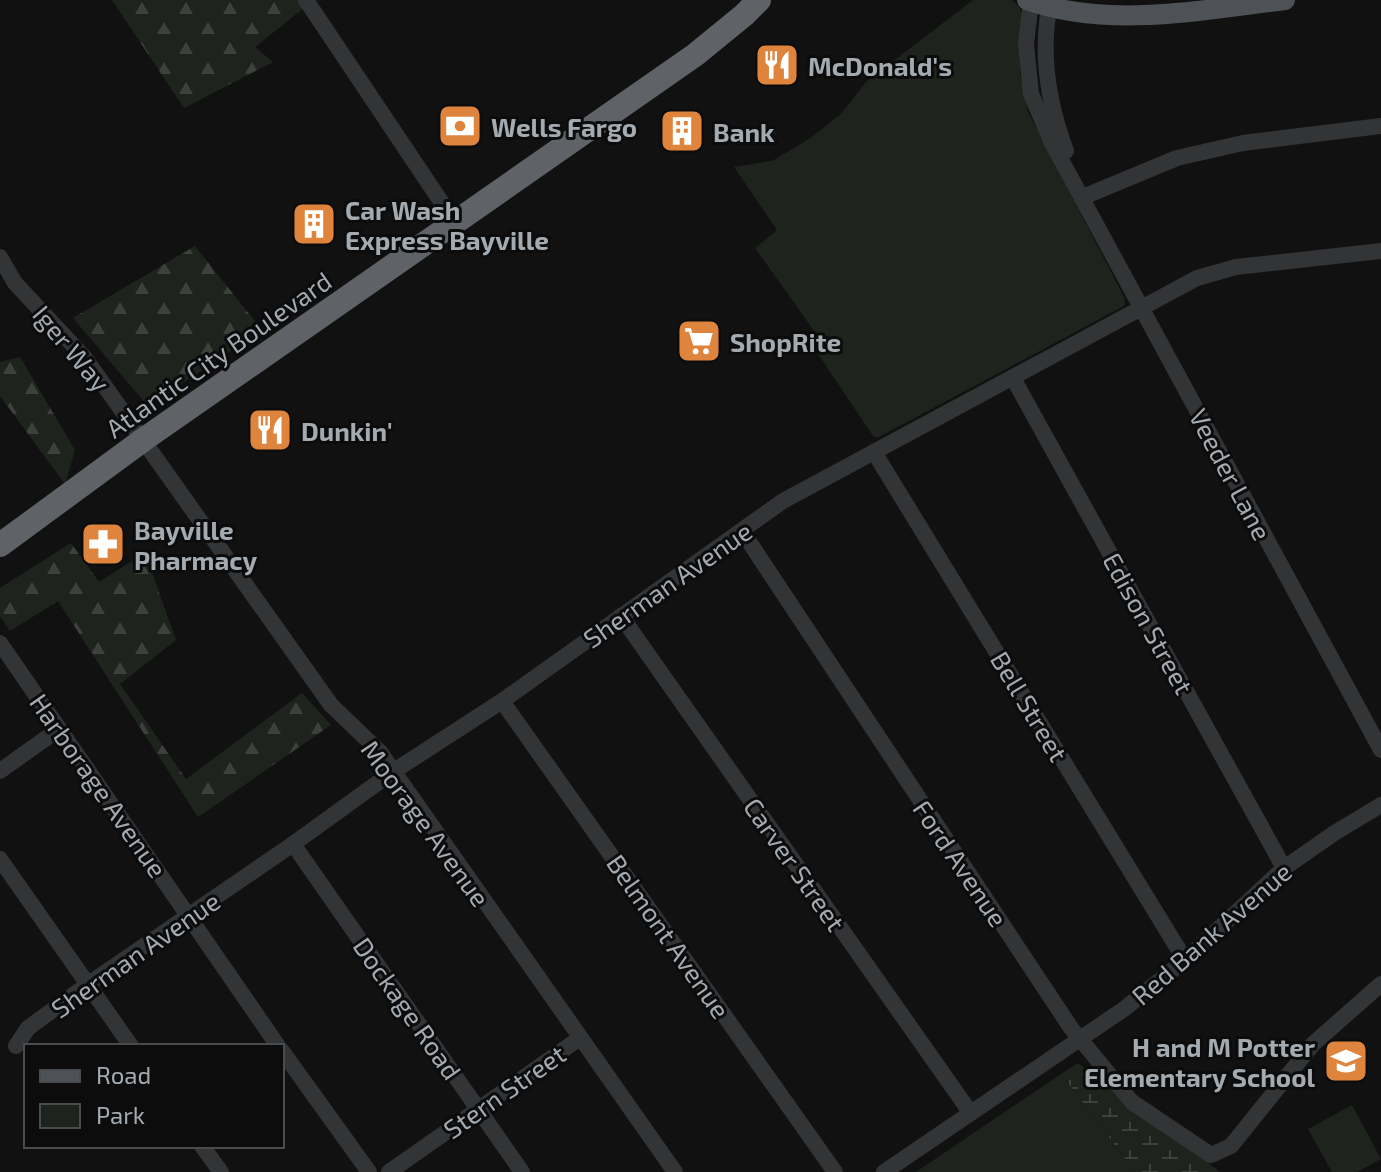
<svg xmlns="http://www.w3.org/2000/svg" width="1381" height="1172" viewBox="0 0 1381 1172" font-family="'Exo 2',sans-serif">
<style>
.forest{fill:url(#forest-firs)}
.wetland{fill:url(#wetland-marsh)}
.park{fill:#1e241d}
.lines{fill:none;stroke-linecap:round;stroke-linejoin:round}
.minor{stroke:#323436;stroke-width:16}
.major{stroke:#4e5155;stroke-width:20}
.highway{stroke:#5f6367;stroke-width:24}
.labels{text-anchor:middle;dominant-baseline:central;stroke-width:6;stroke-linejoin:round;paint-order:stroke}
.poi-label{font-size:26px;font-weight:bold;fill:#a3abb1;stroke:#0c0c0d;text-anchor:start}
.street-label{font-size:26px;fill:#a3abb1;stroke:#0c0c0d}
</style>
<defs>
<pattern id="forest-firs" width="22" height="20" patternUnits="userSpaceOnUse" patternTransform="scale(2)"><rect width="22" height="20" fill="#1e241d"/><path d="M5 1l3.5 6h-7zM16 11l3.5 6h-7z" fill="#3c413b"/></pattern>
<pattern id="wetland-marsh" width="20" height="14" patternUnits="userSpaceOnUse" patternTransform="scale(2)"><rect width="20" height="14" fill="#1e241d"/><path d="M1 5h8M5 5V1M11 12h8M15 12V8" fill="none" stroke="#3c413b"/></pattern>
</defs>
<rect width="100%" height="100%" fill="#111112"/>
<g class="forest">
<path d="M112,0H299L304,8L255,47L273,62L184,108Z"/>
<path d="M195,246L262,330L148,406L73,318Z"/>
<path d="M20,357L75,450L65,484L0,396V362Z"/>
<path d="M71,543L99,582L145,553L176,640L120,684L186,779L302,693L331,725L198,817L58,601L10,631L0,616V588Z"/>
</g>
<path class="wetland" d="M1078,1063L1220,1172H1135L1061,1074Z"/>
<g class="park">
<path d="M973,0H1012L1020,8L1022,15L1020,73L1028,112L1125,299L1124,306L877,438L873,436L810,342L817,335L755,248L777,230L734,167L772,161L809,139L841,114L866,82Z"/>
<path d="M1061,1074L1135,1172H916Z"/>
<path d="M1352,1105L1381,1159L1357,1172H1332L1308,1129Z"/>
</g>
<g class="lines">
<g class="minor">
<path d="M306,0L454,221"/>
<path d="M1031,0L1026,44L1031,94L1052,143L1381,750"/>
<path d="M1051,0C1039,51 1048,102 1066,151"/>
<path d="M1083,197L1177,158L1243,143L1381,126"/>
<path d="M0,257L15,283L84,357L331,705L380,752L675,1172"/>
<path d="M1013,378L1284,868"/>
<path d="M874,452L1185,960"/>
<path d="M742,531L1071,1028L1132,1102L1211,1155L1231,1146L1313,1044L1381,984"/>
<path d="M621,616L970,1112"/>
<path d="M0,643L278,1046"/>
<path d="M502,701L835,1172"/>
<path d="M0,771L59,729"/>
<path d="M293,844L522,1172"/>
<path d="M0,859L131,1046"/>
<path d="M16,1046L28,1028L87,985L293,844L394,771L502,701L783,501L1197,278L1236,267L1381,251"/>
<path d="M282,1051L369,1172"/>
<path d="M202,1146L221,1172"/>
<path d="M389,1172L580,1038"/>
<path d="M884,1172L1124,1009L1185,960L1284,868L1336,832L1381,805"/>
</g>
<path class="major" d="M1027,0C1108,29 1202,10 1285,0"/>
<path class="highway" d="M0,545L143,440L695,55L744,15L759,0"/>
</g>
<defs>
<g id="restaurant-square" transform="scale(2.3)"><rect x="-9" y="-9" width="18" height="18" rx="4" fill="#df843c" stroke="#0c0c0d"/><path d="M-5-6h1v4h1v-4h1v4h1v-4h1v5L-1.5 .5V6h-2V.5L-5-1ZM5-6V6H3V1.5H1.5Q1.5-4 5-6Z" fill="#fff"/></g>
<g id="bank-square" transform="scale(2.3)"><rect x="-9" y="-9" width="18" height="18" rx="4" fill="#df843c" stroke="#0c0c0d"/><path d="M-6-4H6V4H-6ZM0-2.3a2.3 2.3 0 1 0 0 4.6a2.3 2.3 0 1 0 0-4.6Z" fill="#fff"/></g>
<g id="building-square" transform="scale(2.3)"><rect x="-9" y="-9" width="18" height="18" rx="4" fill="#df843c" stroke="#0c0c0d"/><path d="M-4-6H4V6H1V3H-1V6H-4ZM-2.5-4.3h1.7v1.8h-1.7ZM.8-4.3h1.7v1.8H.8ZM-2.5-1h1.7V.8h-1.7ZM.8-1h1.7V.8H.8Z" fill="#fff"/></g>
<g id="supermarket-square" transform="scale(2.3)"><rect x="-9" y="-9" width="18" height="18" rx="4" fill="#df843c" stroke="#0c0c0d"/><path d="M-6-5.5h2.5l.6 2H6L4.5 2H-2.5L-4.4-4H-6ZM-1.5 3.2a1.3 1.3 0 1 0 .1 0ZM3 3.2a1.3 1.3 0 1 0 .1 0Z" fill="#fff"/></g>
<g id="pharmacy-square" transform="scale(2.3)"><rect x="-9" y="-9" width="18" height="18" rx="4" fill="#df843c" stroke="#0c0c0d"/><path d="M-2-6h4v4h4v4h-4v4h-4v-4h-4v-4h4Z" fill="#fff"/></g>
<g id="school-square" transform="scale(2.3)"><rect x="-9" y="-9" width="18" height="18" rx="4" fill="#df843c" stroke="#0c0c0d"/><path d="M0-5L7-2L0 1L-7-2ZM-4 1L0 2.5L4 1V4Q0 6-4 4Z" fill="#fff"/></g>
</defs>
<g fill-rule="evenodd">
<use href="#restaurant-square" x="777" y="65"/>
<use href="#bank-square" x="460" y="126"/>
<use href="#building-square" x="682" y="131"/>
<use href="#building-square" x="314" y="224"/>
<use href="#supermarket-square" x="699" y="341"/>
<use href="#restaurant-square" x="270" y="430"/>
<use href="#pharmacy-square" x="103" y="544"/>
<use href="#school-square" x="1346" y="1061"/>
</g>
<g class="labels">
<g class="poi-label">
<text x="808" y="65">McDonald's</text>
<text x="491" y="126">Wells Fargo</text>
<text x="713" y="131">Bank</text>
<text x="345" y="209">Car Wash<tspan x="345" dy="30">Express Bayville</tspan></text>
<text x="730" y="341">ShopRite</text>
<text x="301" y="430">Dunkin'</text>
<text x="134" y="529">Bayville<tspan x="134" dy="30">Pharmacy</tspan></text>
<text x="1315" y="1046" text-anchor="end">H and M Potter<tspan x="1315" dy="30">Elementary School</tspan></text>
</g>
<g class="street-label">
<text transform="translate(72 348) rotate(50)">Iger Way</text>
<text transform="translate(218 354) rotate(-35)">Atlantic City Boulevard</text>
<text transform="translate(1231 474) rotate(62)">Veeder Lane</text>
<text transform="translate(667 584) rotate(-35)">Sherman Avenue</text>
<text transform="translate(1149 623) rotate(61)">Edison Street</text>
<text transform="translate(1030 706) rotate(59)">Bell Street</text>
<text transform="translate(99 785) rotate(55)">Harborage Avenue</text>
<text transform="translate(426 823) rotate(54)">Moorage Avenue</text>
<text transform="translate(961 863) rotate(56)">Ford Avenue</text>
<text transform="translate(795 864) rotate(55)">Carver Street</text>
<text transform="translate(1211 933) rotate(-41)">Red Bank Avenue</text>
<text transform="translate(669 936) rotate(55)">Belmont Avenue</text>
<text transform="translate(135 954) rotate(-35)">Sherman Avenue</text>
<text transform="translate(408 1008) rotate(55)">Dockage Road</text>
<text transform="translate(504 1091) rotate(-35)">Stern Street</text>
</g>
</g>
<rect x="24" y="1044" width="260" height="104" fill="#0c0c0d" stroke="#484c4f" stroke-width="2"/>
<rect x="40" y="1070" width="40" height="12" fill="#4e5155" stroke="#484c4f" stroke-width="2"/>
<text x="96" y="1084" font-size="24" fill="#a3abb1">Road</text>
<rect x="40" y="1104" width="40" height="24" fill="#1e241d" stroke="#484c4f" stroke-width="2"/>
<text x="96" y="1124" font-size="24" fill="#a3abb1">Park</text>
</svg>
